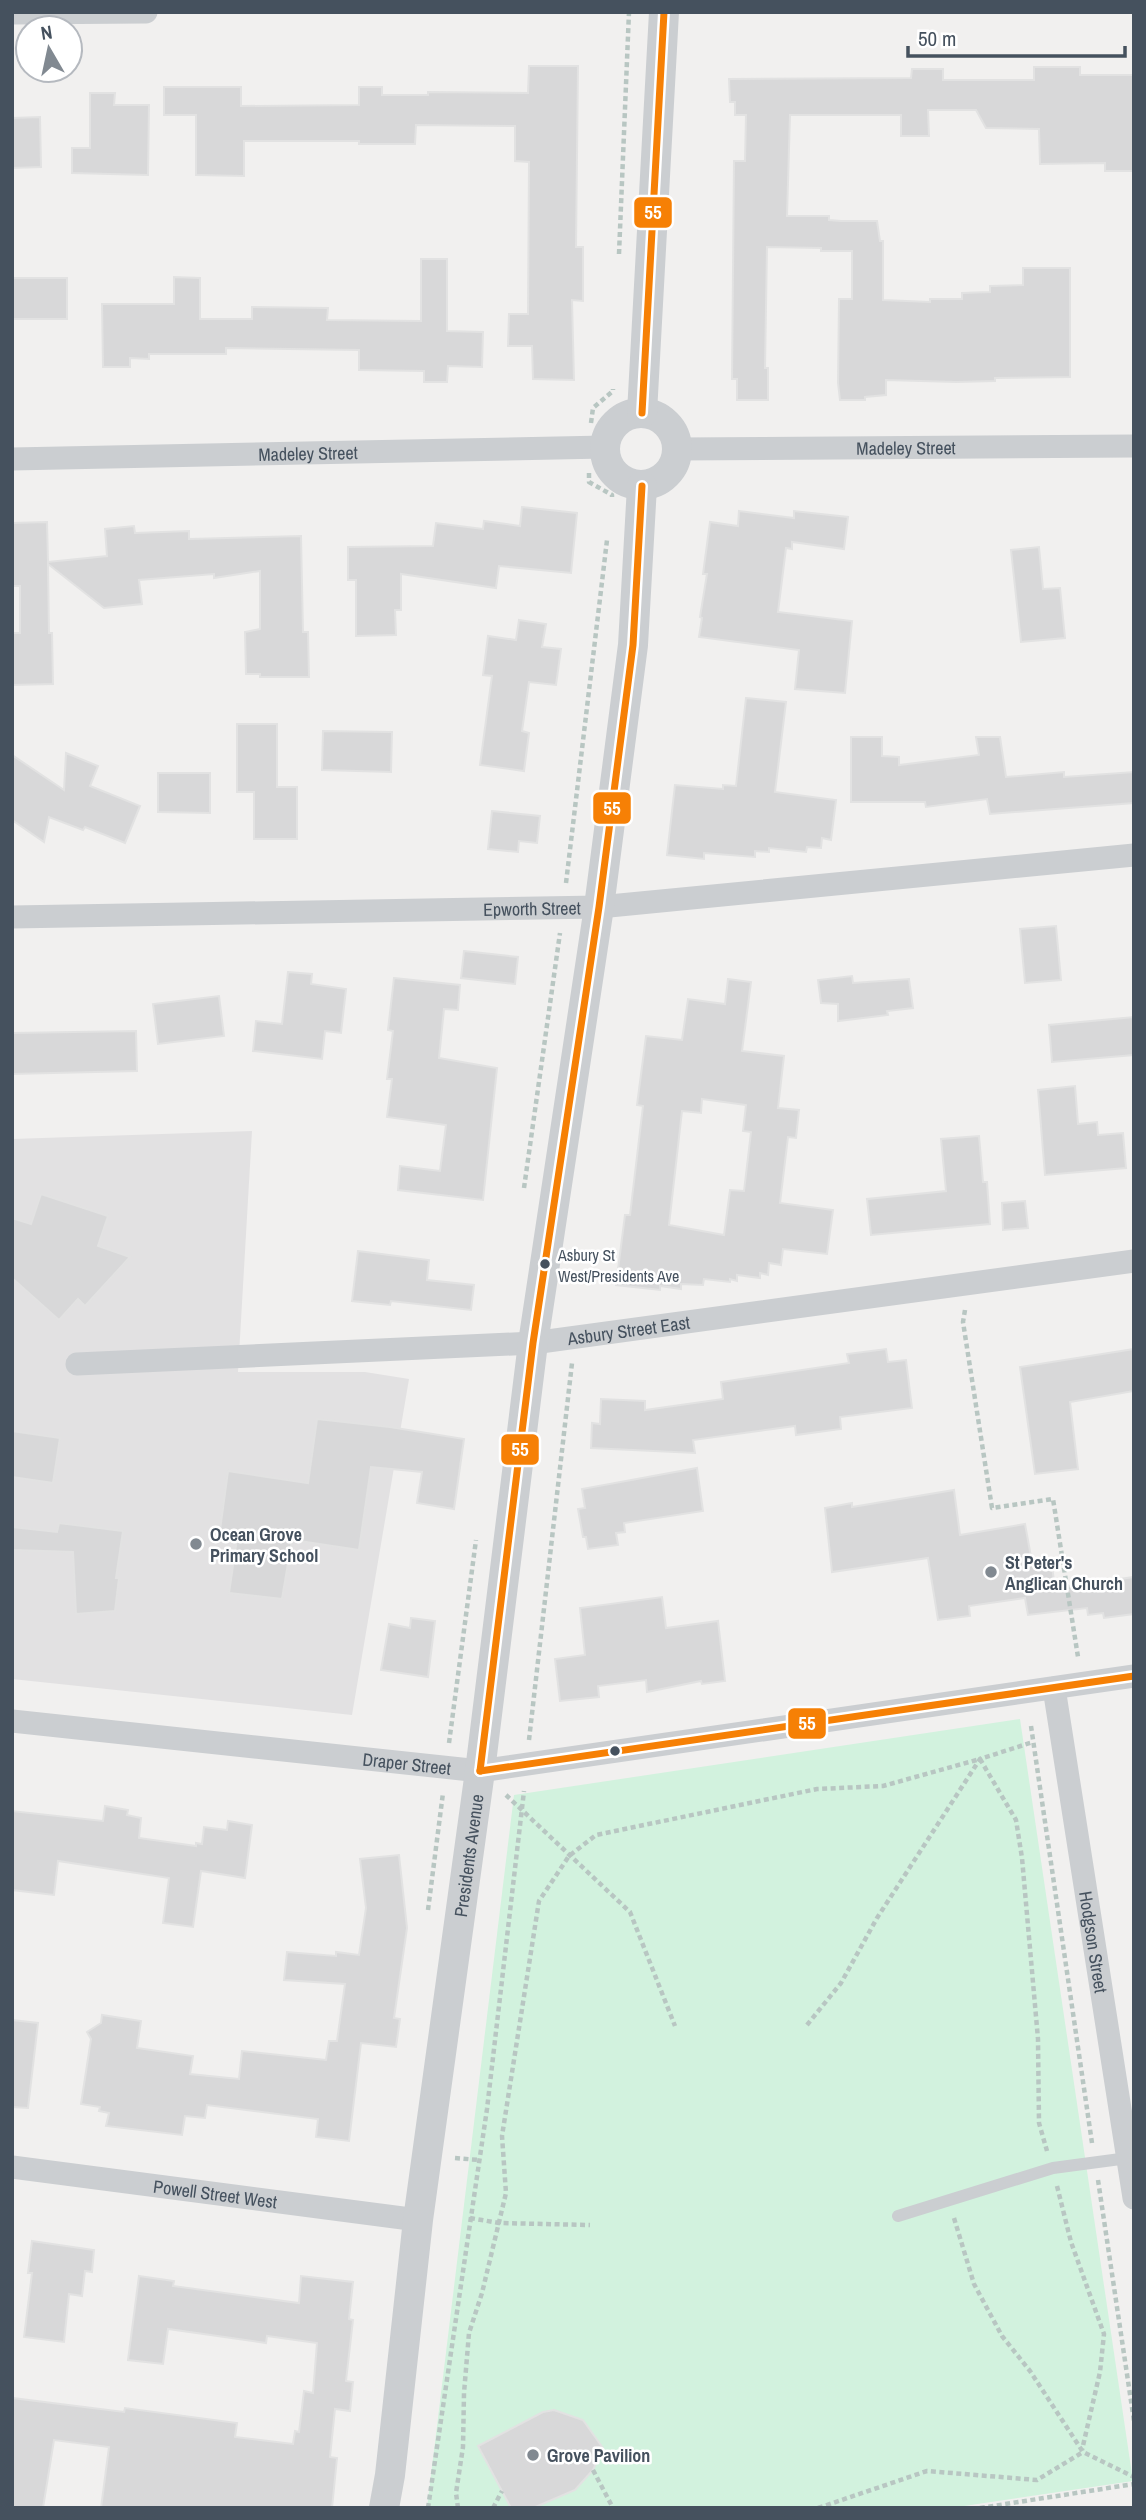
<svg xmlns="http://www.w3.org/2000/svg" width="1146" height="2520" viewBox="0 0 1146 2520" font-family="'Archivo Narrow',sans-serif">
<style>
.education{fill:#e2e1e2}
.green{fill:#d2f2de}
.building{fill:#d8d8d9;stroke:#e2e2e2;stroke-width:2;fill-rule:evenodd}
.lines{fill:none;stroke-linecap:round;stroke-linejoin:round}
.path{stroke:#b8c6c2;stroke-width:4.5;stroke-dasharray:5 3.5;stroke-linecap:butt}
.service{stroke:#cbced1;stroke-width:12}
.minor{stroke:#cbced1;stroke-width:23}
.tertiary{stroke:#cbced1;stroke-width:30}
.bus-1-casing{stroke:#fff;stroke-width:12}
.bus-1{stroke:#f68005;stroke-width:7}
.bus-dot{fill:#45515e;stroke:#fff;stroke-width:2.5}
.poi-dot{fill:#818991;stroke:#fff;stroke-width:2.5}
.labels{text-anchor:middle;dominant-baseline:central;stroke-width:5;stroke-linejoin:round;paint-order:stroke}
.bus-label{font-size:16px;fill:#45515e;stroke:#fff;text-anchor:start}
.street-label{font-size:18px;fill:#45515e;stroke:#fff}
.poi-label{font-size:18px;font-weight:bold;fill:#45515e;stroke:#fff;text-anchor:start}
.line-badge{stroke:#fff;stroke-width:2.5}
.badge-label{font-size:19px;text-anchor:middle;font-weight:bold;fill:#fff}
</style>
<rect width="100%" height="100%" fill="#f1f0ef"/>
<path class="education" d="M252,1131L238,1372H365L409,1379L352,1715L12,1679V1139Z"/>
<path class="green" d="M1020,1719L1133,2481L951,2508H427L514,1795Z"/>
<g class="building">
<path d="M529,66H578L576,247H583V301L572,300L574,380L533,379L532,346H508L509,314H528L529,162L515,161V126L416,125L415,144H359V141H244V176L196,175V115H164V87H241V106L359,105V87H382V95H428V92L528,93Z"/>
<path d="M1034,67H1080V75H1134V171H1105V163L1040,164L1039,129L986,128L976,110H928L929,136H901V115H790L787,216H829V220L841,221H877L880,241H883V300L930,302V299H962V293L990,292V286L1023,285V268H1070V377L995,378V381L956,382L886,380V395L865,397V400H840L838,383L839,299H852V251H821V248L767,247L765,368H768V400H737V379H732L734,161H745L746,115H735V102H730L729,79L911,78L912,69H943V80H1034Z"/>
<path d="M90,93H115L114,105H149L148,175L72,173V148H90Z"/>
<path d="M40,117L41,167L12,168V118Z"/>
<path d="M421,259H447V331L483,332L482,367L448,366L447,382H424V371L359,370V350L226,348V354H149V359L130,358V367H103L102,304H174V277L200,278V319H252V307L328,308L327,320L421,321Z"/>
<rect x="12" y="278" width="55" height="41"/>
<path d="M522,507L577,513L571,573L499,566L496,588L401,574V610H395L396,635L356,636V580H348V547L433,546L436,523L483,529L484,521L520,526Z"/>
<path d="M739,511L794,518V511L848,517L844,549L792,542V549L786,548L778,612L852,621L845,693L795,689L799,650L699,637L702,618L700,617L707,574H703L710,522L738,526Z"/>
<path d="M47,522L48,562L107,556L105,529L134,526L135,533L189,531V539L301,536L303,632H308L309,677H260V674H246L245,632L260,629V571L214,578V574L139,580L142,604L104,608L48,564L49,633H52L53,684L12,685V633H20V586H12V523Z"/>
<path d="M1039,547L1043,589L1060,588L1065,638L1021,642L1011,550Z"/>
<path d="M519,620L546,624L542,647L561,649L556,685L529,682L522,731L529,733L524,771L480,765L492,676L483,675L488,636L516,640Z"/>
<path d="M746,698L786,702L775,792L836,800L831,840L822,838L821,848L807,847L806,852L769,848V852L755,851V857L704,853V859L667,855L675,785L723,789V785L736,786Z"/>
<path d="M237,724H277V787H297V839H254V792H237Z"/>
<path d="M323,731L392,732L391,772L322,770Z"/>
<path d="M851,737H882V756L899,757V765L979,755L976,737H1000L1006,777L1064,772V777L1134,772V803L990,814L987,799L926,807L925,802H851Z"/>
<path d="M66,753L98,766L90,786L140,806L125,843L85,827L83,830L49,817L44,842L12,820V755L64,790Z"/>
<path d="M158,773H210V813L158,812Z"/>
<path d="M492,811L540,816L537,843L519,841L518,852L488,849Z"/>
<path d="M1056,926L1061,980L1025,983L1020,929Z"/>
<path d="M464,951L518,957L515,984L461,978Z"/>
<path d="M288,972L312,974L311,984L346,989L341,1033L325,1031L322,1059L253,1051L256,1021L282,1024Z"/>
<path d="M852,976L853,983L909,979L913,1008L887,1011L888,1015L838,1021V1004L821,1003L818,980Z"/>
<path d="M394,978L460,985L458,1010L444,1009L439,1058L497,1068L483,1200L398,1190L400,1166L440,1171L446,1125L387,1117L392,1079H387L393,1031L388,1030Z"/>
<path d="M728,979L751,982L742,1051L784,1056L778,1108L799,1110L796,1138L788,1137L780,1203L833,1210L827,1254L783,1249L781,1265L769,1263L768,1275L760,1273V1278L737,1275V1281L730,1279V1282L704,1279L703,1285L681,1284V1289L660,1286V1290L616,1285L625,1215H630L643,1106L637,1105L646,1036L682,1040L688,999L725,1004ZM702,1099L746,1105L743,1131L751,1132L744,1191L730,1190L724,1235L669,1225L682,1111L701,1113Z"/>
<path d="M219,996L224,1036L158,1044L153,1004Z"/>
<path d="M1134,1017V1055L1052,1062L1049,1025Z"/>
<path d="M136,1031L137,1071L12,1074V1033Z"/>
<path d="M1075,1086L1078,1124L1097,1122L1098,1135L1123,1133L1126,1168L1045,1175L1038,1090Z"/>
<path d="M979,1136L983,1182H987L990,1224L871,1235L867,1199L946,1191L941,1139Z"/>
<path d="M41,1194L108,1216L98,1246L130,1257L85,1306L78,1299L59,1320L12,1278V1218L31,1224Z"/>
<path d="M1025,1201L1028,1228L1003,1230L1002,1203Z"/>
<path d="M358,1251L429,1260L427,1280L474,1285L471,1310L391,1301L390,1305L352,1301Z"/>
<path d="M886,1349L888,1362L906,1360L912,1408L840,1417L841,1429L796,1435L795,1426L693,1440L695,1453L591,1448L592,1423L600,1424L601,1399L645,1401V1410L723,1399L721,1382L849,1363L847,1354Z"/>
<path d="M1134,1349V1391L1070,1402L1078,1469L1035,1474L1020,1367Z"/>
<path d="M317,1419L390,1427L464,1439L454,1509L417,1503L422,1472L371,1467L359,1550L292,1540L282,1599L229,1593L238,1532L220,1530L228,1471L308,1483Z"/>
<path d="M12,1431L60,1438L53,1483L12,1477Z"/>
<path d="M697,1468L703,1511L624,1523L625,1532L616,1533L618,1545L588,1549L586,1537H583L578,1509L585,1508L582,1489Z"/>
<path d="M954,1490L960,1535L1025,1524L1032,1562L1051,1559L1055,1588L1134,1577V1614L1104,1618L1103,1613L1088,1615L1087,1608L1028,1615L1025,1598L969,1606L970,1616L938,1620L928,1558L832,1572L825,1508L852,1503V1507Z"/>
<path d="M59,1523L123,1531L116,1578H119L115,1611L76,1614L73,1552L12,1550V1527L57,1532Z"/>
<path d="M662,1597L666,1628L718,1621L725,1681L702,1684L701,1681L647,1692L646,1680L598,1686L599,1697L560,1701L555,1659L585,1655L580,1608Z"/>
<path d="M411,1618L435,1621L428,1677L381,1670L389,1624L410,1628Z"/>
<path d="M105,1806L128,1810L127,1815L141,1818L139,1838L196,1846V1843L202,1844L204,1827L227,1830L228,1821L252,1825L245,1878L201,1871L193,1927L163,1923L169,1878L58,1861L54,1895L12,1890V1811L103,1821Z"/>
<path d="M399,1855L407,1928L394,2018L400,2019L396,2047L361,2043L349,2141L316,2137L318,2119L207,2105L205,2118L185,2116L182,2135L106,2126L109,2113L99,2111L100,2107L81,2104L91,2039L87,2032L101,2023L102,2015L141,2021L137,2048L193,2056L190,2074L239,2079L242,2051L326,2060L329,2041H337L345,1984L284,1980L287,1952L336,1956V1952L359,1955L366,1908L360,1859Z"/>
<path d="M12,2020L38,2023L28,2108L12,2107Z"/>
<path d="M32,2241L94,2250L92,2272L85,2271L82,2296L69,2294L64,2342L24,2337L32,2273H28Z"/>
<path d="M139,2276L174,2281L173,2286L299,2303L301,2276L353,2282L349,2319L353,2320L346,2381L353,2382L350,2411L335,2409L330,2457L337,2458L332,2508H101L109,2447L54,2440L43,2508H12V2398L124,2412L125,2408L237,2423L235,2437L293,2444L295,2431L299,2432L304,2391L313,2393L317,2343L267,2336L266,2343L168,2329L163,2364L128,2360Z"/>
<path d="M554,2410L583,2420L603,2448L593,2470L575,2490L533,2508H511L478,2446L543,2412Z"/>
</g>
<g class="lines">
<g class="path">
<path d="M619,254L629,12"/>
<path d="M591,423L593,408L613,391V389"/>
<path d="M589,473V482L612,495V497"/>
<path d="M566,883L607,540"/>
<path d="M524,1188L560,933"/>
<path d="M965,1310L963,1322L992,1508L1053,1499L1078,1657"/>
<path d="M1031,1726L1092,2143"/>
<path d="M529,1740L572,1363"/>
<path d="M449,1743L476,1540"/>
<path d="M506,1795L630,1912L675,2026"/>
<path d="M428,1910L443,1793"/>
<path d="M807,2025L841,1983L877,1918L980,1759L1033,1742"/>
<path d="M455,2158L479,2160"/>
<path d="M1098,2180L1134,2421"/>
<path d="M1057,2186L1071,2242L1104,2334L1100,2372L1082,2450"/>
<path d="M470,2218L499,2223L590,2225"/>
<path d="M954,2218L974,2284L1002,2336L1030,2371L1083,2452L1134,2477"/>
<path d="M593,2470L613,2508"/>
<path d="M428,2508L487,2109L524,1791"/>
<path d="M458,2508L456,2493L463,2447L464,2393L469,2333L482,2293L506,2193L502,2136L539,1901L569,1856L596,1835L817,1789L883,1786L980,1759L1016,1820L1022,1858L1038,2039L1039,2123L1047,2151"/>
<path d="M493,2508L502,2491"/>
<path d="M818,2508L927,2471L1037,2480L1083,2452"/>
<path d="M980,2508L1134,2484"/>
</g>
<path class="service" d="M898,2216L1053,2168L1128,2158"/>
<g class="minor">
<path d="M12,13L146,12"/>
<path id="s1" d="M678,449L1134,446"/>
<path id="s2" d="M12,459L605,447"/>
<path id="s3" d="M12,917L599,907L1134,855"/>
<path id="s4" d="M77,1364L533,1343L1134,1261"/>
<path id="s5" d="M1054,1688L1134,2198"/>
<path id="s6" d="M12,1721L480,1771L1134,1676"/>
<path id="s7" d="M12,2167L418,2220"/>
</g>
<g class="tertiary">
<circle cx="641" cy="449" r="36"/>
<path d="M642,413L664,12"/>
<path id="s8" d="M384,2508L390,2475L418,2220L480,1771L533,1343L599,907L633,645L642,486"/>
</g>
<g class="bus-1-casing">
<g id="bus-1">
<path d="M642,413L664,12"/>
<path d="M480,1771L533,1343L599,907L633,645L642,486"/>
<path d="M480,1771L1134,1676"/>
</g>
</g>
<use href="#bus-1" class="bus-1"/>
</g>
<g class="bus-dot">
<circle cx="545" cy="1264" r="6"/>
<circle cx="615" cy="1751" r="6"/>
</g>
<g class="poi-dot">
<circle cx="196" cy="1544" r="7"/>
<circle cx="991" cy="1572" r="7"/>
<circle cx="533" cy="2455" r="7"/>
</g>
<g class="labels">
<g class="bus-label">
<text x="558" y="1255">Asbury St<tspan x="558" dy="21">West/Presidents Ave</tspan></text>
</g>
<g class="street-label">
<text stroke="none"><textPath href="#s1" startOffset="228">Madeley Street</textPath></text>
<text stroke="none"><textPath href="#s2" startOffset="296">Madeley Street</textPath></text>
<text stroke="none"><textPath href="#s3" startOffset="520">Epworth Street</textPath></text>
<text stroke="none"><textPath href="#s4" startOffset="553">Asbury Street East</textPath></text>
<text stroke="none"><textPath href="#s6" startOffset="397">Draper Street</textPath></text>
<text stroke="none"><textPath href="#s8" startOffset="658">Presidents Avenue</textPath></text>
<text stroke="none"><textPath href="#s5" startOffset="257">Hodgson Street</textPath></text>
<text stroke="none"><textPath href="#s7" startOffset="205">Powell Street West</textPath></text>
</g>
<g class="poi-label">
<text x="210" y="1534">Ocean Grove<tspan x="210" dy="21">Primary School</tspan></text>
<text x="1005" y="1562">St Peter's<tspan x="1005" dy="21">Anglican Church</tspan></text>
<text x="547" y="2455">Grove Pavilion</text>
</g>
</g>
<g class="line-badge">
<rect x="633" y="196" width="40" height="33" rx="7" fill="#f68005"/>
<rect x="592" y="791" width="40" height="34" rx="7" fill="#f68005"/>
<rect x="500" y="1433" width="40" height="33" rx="7" fill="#f68005"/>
<rect x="787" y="1707" width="40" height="33" rx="7" fill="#f68005"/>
</g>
<g class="badge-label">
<text x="653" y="219">55</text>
<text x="612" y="815">55</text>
<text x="520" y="1456">55</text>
<text x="807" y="1730">55</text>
</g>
<rect width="1146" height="2520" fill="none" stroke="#45515e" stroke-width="28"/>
<g transform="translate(49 49) rotate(351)"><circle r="33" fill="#ffffff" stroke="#b5b9bf" stroke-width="2"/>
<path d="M0-5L12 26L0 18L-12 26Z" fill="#818991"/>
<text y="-10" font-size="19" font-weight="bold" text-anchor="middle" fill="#45515e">N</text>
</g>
<path d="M908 46v10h217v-10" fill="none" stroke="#45515e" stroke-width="3.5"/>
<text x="918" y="46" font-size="21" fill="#45515e" stroke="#ffffff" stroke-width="5" paint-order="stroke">50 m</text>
</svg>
